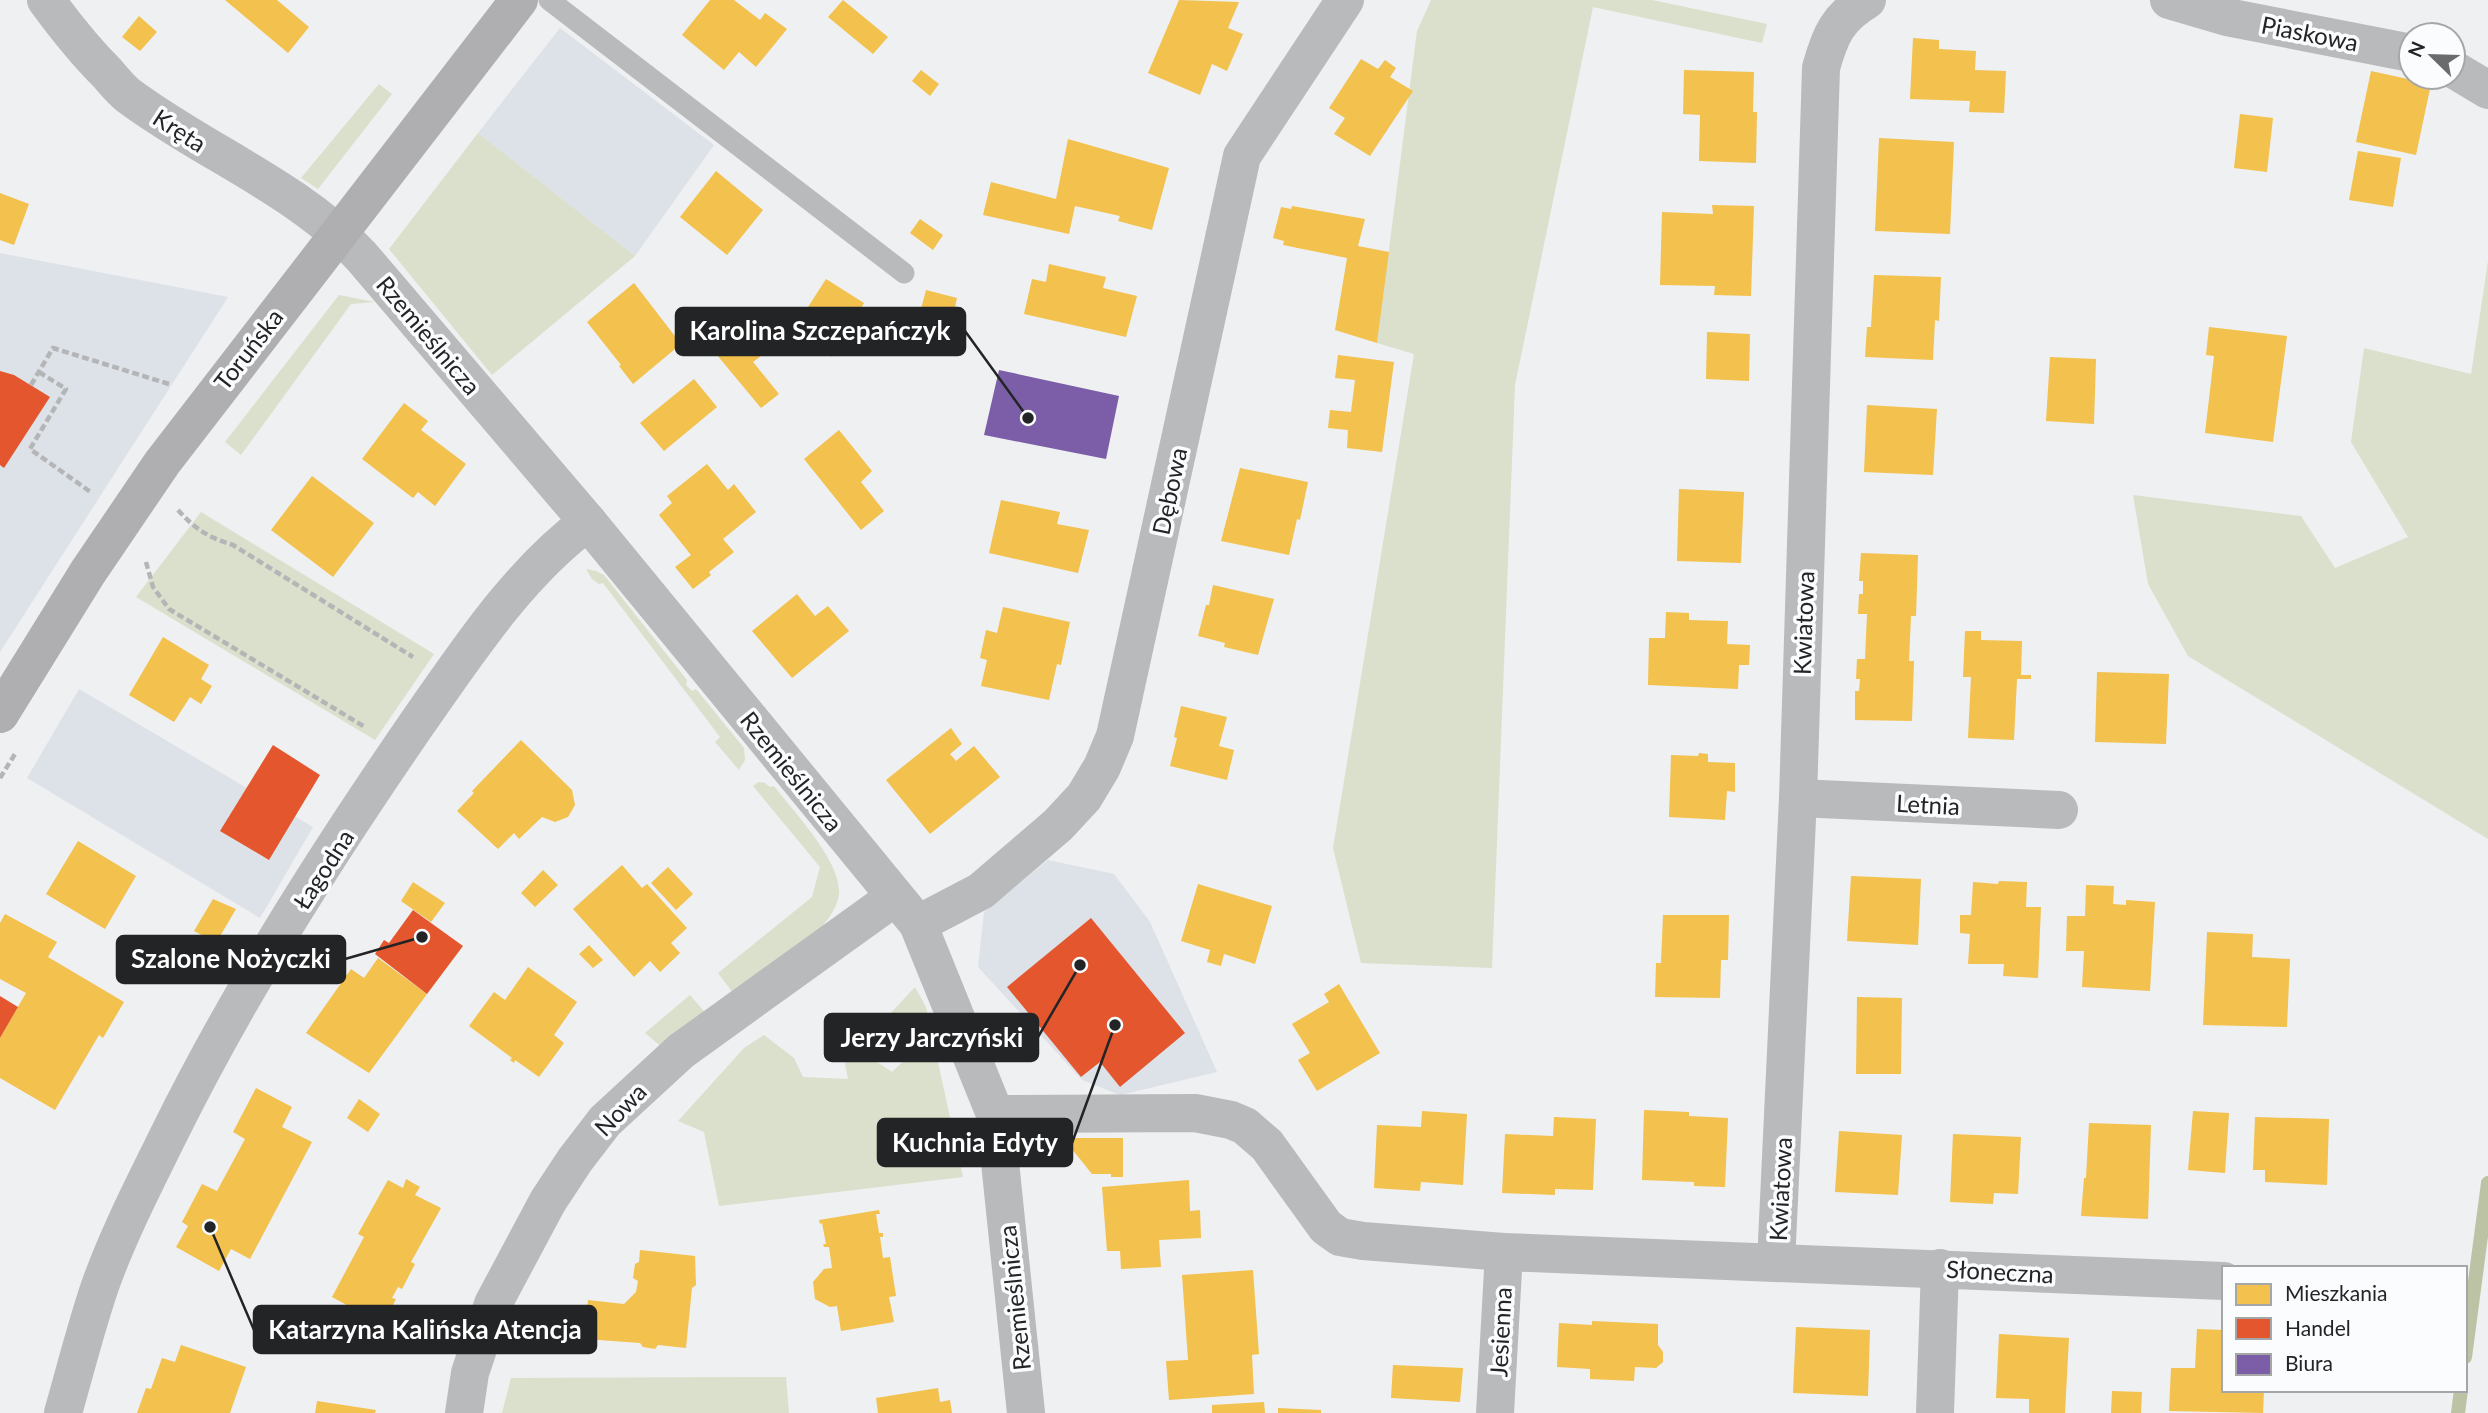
<svg xmlns="http://www.w3.org/2000/svg" width="2488" height="1413" viewBox="0 0 2488 1413" font-family="Lato,sans-serif">
<style>
.built{fill:#dde1e8}
.green{fill:#dae0cb;fill-rule:evenodd}
.homes{fill:#f2c14e}
.shops{fill:#e4572e}
.offices{fill:#7b5ea7}
.lines{fill:none;stroke-linecap:round;stroke-linejoin:round}
.stream{stroke:#bcc3a5;stroke-width:14}
.path{stroke:#b4b5b6;stroke-width:4.5;stroke-dasharray:7 3.5;stroke-linecap:butt}
.lane{stroke:#b9babb;stroke-width:21}
.street{stroke:#b9babb;stroke-width:38}
.secondary{stroke:#afafb1;stroke-width:38}
.labels{text-anchor:middle;dominant-baseline:central;stroke-width:7;stroke-linejoin:round;paint-order:stroke}
.street-label{font-size:24px;fill:#232426;stroke:#fbfcfe}
.leader{fill:none;stroke:#232426;stroke-width:2.5}
.callout-dot{fill:#232426;stroke:#fbfcfe;stroke-width:2.5}
.callout{fill:#232426;stroke:#232426;stroke-width:2.5}
.callout-label{font-size:26px;text-anchor:middle;font-weight:bold;fill:#fff}
</style>
<rect width="100%" height="100%" fill="#eef0f2"/>
<g class="built">
<path d="M560,28L714,145L635,256L478,133Z"/>
<path d="M0,253L228,297L0,652Z"/>
<path d="M79,689L313,827L260,918L27,778Z"/>
<path d="M1048,860L1114,874L1150,922L1217,1072L1120,1095L1082,1080L978,967L984,912Z"/>
</g>
<g class="green">
<path d="M1431,0H1652L1767,24L1762,43L1593,7L1515,385L1492,968L1361,963L1333,848L1414,354L1377,343L1417,31Z"/>
<path d="M379,84L392,94L318,189L301,178Z"/>
<path d="M478,133L635,256L492,375L389,249Z"/>
<path d="M2488,261V839L2188,656L2148,584L2133,495L2301,516L2335,568L2408,537L2351,442L2364,348L2471,374Z"/>
<path d="M339,295L375,302L351,304L241,455L225,442Z"/>
<path d="M201,512L434,654L375,740L136,597Z"/>
<path d="M586,569L596,571L604,575L687,680L686,685L692,691L696,689L744,748L745,760L739,770L715,742L720,737L603,583L599,584L592,579Z"/>
<path d="M758,782L765,783L770,787L774,786C793,811 842,862 839,894C837,908 829,918 821,928L733,993L718,973L812,897L820,867L753,786Z"/>
<path d="M915,987L926,1007L963,1177L719,1206L704,1132L678,1121L744,1048L764,1035L794,1058L803,1077L848,1079L843,1054L849,1040L875,1030ZM898,1028L909,1056L892,1072L868,1056L869,1042Z"/>
<path d="M690,995L707,1015L663,1048L645,1033Z"/>
<path d="M741,1377H786L789,1413H502L511,1378Z"/>
</g>
<g class="homes">
<path d="M225,0H277L309,27L288,53Z"/>
<path d="M710,0H734L760,20L765,13L787,29L756,67L739,52L724,70L682,35Z"/>
<path d="M843,0L888,37L873,54L828,17Z"/>
<path d="M1179,0L1239,2L1228,28L1243,34L1227,71L1212,64L1200,95L1148,73Z"/>
<path d="M139,16L157,32L140,51L122,37Z"/>
<path d="M1913,38L1939,40V49L1976,51L1975,70L2006,71L2004,113L1969,112L1970,101L1910,99Z"/>
<path d="M1361,59L1378,69L1385,60L1396,68L1390,77L1413,91L1370,156L1334,134L1345,118L1329,108Z"/>
<path d="M921,70L939,84L930,96L912,81Z"/>
<path d="M1684,70L1754,72L1753,112H1757L1756,163L1699,161L1700,115L1683,114Z"/>
<path d="M2371,71L2431,84L2416,155L2356,142Z"/>
<path d="M2240,114L2273,118L2267,172L2234,168Z"/>
<path d="M1879,138L1954,142L1950,234L1875,231Z"/>
<path d="M1068,139L1169,168L1152,230L1118,221L1120,216L1075,206L1069,234L983,215L991,182L1056,199Z"/>
<path d="M2358,151L2401,158L2393,207L2349,200Z"/>
<path d="M716,171L763,210L727,255L680,217Z"/>
<path d="M0,193L29,204L14,245L0,240Z"/>
<path d="M1712,205L1754,206L1751,296L1714,295L1715,286L1660,285L1662,212L1713,214Z"/>
<path d="M1292,206L1365,219L1358,246L1389,252L1377,343L1335,330L1347,258L1283,245L1284,241L1273,238L1281,207L1291,209Z"/>
<path d="M920,219L943,235L933,250L910,233Z"/>
<path d="M1049,264L1106,277L1103,288L1137,296L1126,337L1024,314L1032,279L1046,282Z"/>
<path d="M1874,275L1941,277L1939,321L1935,320L1933,360L1865,357L1867,327H1871Z"/>
<path d="M826,279L864,303L832,357L792,332Z"/>
<path d="M634,283L681,344L633,384L619,366L621,365L587,322Z"/>
<path d="M926,290L957,298L953,317L921,309Z"/>
<path d="M727,316L743,334L754,325L773,347L753,362L779,394L761,408L702,337Z"/>
<path d="M2209,327L2287,336L2273,442L2205,433L2214,356L2206,355Z"/>
<path d="M1707,332L1750,334L1749,381L1706,379Z"/>
<path d="M1338,355L1394,362L1382,452L1347,448L1348,430L1328,428L1330,410L1351,412L1355,380L1335,378Z"/>
<path d="M2050,357L2096,359L2094,424L2046,421Z"/>
<path d="M694,379L717,407L664,451L640,423Z"/>
<path d="M404,403L428,421L421,430L466,464L435,506L418,492L413,498L362,459Z"/>
<path d="M1867,405L1937,409L1933,475L1864,472Z"/>
<path d="M839,430L872,471L861,482L884,511L861,530L804,459Z"/>
<path d="M707,464L728,490L734,484L756,512L723,539L734,552L709,572L711,575L693,589L675,567L691,555L659,515L672,503L667,496Z"/>
<path d="M1240,468L1308,482L1300,520L1297,519L1289,555L1221,541Z"/>
<path d="M312,476L374,523L333,577L271,530Z"/>
<path d="M1679,489L1744,492L1741,563L1677,561Z"/>
<path d="M1001,500L1060,512L1057,524L1089,530L1078,573L989,553Z"/>
<path d="M1861,553L1918,555L1916,616H1911L1909,661H1914L1912,721L1855,720V691H1859L1860,679H1856L1857,659H1865L1867,614H1858L1859,594H1863V581H1859Z"/>
<path d="M1213,585L1274,599L1258,655L1224,647L1225,643L1198,636L1206,605H1209Z"/>
<path d="M797,594L815,616L828,606L849,631L792,678L752,631Z"/>
<path d="M1003,607L1070,622L1061,665L1057,664L1049,700L981,686L987,660L980,658L986,630L997,633Z"/>
<path d="M1666,612L1689,613V620L1728,621L1727,644L1750,645L1749,665H1739L1738,689L1648,685L1649,638H1665Z"/>
<path d="M1965,631H1981V640L2022,641L2021,675H2031V679H2017L2014,740L1968,738L1971,677H1963Z"/>
<path d="M163,637L209,665L201,679L212,686L201,704L190,697L174,722L129,695Z"/>
<path d="M2097,672L2169,674L2166,744L2095,742Z"/>
<path d="M1181,706L1227,717L1219,746L1234,750L1227,780L1170,766L1177,738L1174,737Z"/>
<path d="M951,728L962,744L950,754L956,761L974,746L1000,777L930,834L886,780Z"/>
<path d="M521,740L572,790L575,805L568,817L555,822L542,817L519,839L514,833L498,849L457,811L474,793L472,791Z"/>
<path d="M1699,753L1708,754V762L1735,763V792L1727,791L1725,820L1669,817L1671,755L1698,756Z"/>
<path d="M78,841L136,876L105,929L46,894Z"/>
<path d="M622,865L642,888L647,884L687,928L671,943L680,953L660,972L650,961L634,977L573,909Z"/>
<path d="M668,867L693,894L676,910L651,883Z"/>
<path d="M543,870L558,885L535,907L521,893Z"/>
<path d="M1851,876L1921,879L1918,945L1847,941Z"/>
<path d="M1999,881L2027,882L2026,907H2041L2038,978L2003,976L2004,964H1968L1970,934L1960,933V915H1971L1973,882L1998,884Z"/>
<path d="M413,882L445,903L431,922L401,901Z"/>
<path d="M1198,884L1272,906L1255,964L1224,954L1221,966L1207,962L1210,950L1181,941Z"/>
<path d="M2086,885L2114,886L2113,904L2126,905V900L2155,902L2150,991L2082,987L2084,951H2066L2067,916H2085Z"/>
<path d="M213,899L236,909L216,943L194,931Z"/>
<path d="M5,914L57,942L48,957L124,1002L103,1038L99,1035L55,1110L0,1078V1038L26,993L0,979V923Z"/>
<path d="M1663,915H1729L1728,960H1721L1720,998L1655,997L1656,963H1661Z"/>
<path d="M2207,932L2253,934L2252,957L2290,959L2287,1027L2203,1025Z"/>
<path d="M589,945L603,960L593,968L579,954Z"/>
<path d="M378,958L427,994L369,1073L306,1033L351,969L364,978Z"/>
<path d="M528,967L577,1002L554,1035L564,1043L539,1077L515,1060L514,1063L510,1060L512,1058L469,1026L494,992L505,1000Z"/>
<path d="M1339,984L1380,1053L1317,1091L1298,1060L1310,1053L1292,1024L1329,1002L1324,994Z"/>
<path d="M1857,997L1902,998L1901,1074H1856Z"/>
<path d="M256,1088L292,1107L282,1127L312,1142L250,1259L231,1249L219,1271L176,1247L188,1226L182,1222L202,1184L217,1191L245,1139L233,1132Z"/>
<path d="M359,1099L380,1114L368,1132L347,1118Z"/>
<path d="M1644,1110L1689,1112V1116L1728,1118L1725,1187L1694,1186V1182L1642,1180Z"/>
<path d="M1422,1111L1467,1114L1463,1185L1421,1182L1420,1191L1374,1188L1377,1125L1421,1127Z"/>
<path d="M2193,1111L2229,1113L2225,1173L2188,1170Z"/>
<path d="M1554,1117L1596,1119L1593,1190L1555,1189V1195L1502,1193L1505,1134L1553,1136Z"/>
<path d="M2255,1117L2329,1119L2327,1185L2265,1182V1170H2253Z"/>
<path d="M2089,1123L2151,1125L2148,1219L2081,1216L2084,1178H2086Z"/>
<path d="M1839,1131L1902,1135L1898,1195L1835,1192Z"/>
<path d="M1953,1134L2021,1137L2018,1194L1994,1193L1993,1204L1950,1202Z"/>
<path d="M1063,1138H1123V1177H1111V1174H1092Z"/>
<path d="M406,1179L420,1187L415,1195L441,1208L411,1262L415,1264L402,1289L398,1287L392,1298L396,1299L383,1325L332,1297L364,1237L358,1234L388,1180L403,1188Z"/>
<path d="M1189,1180L1190,1211L1200,1210L1201,1238L1159,1240L1161,1267L1121,1269L1120,1251H1107L1102,1187Z"/>
<path d="M879,1210L880,1214H876L879,1233H883V1237H880L883,1258L890,1257L896,1296L889,1297L894,1322L841,1331L837,1306L830,1307L815,1299L813,1282L824,1269L832,1268L829,1247H824L823,1244H826L822,1223L820,1224L819,1220Z"/>
<path d="M640,1250L695,1256L696,1285L692,1288L686,1348L658,1345L655,1349L643,1347L640,1343L585,1339L588,1300L624,1304L636,1292L638,1281L633,1278L635,1264L639,1262Z"/>
<path d="M1253,1270L1259,1354L1252,1355L1254,1394L1169,1400L1166,1361L1188,1360L1182,1275Z"/>
<path d="M1592,1321L1658,1324V1345L1663,1352V1362L1656,1368L1635,1367L1634,1381L1590,1379V1369L1557,1367L1559,1323L1592,1325Z"/>
<path d="M1796,1327L1870,1330L1868,1396L1793,1393Z"/>
<path d="M2197,1329L2224,1330V1390H2264L2263,1413L2169,1411L2171,1368H2195Z"/>
<path d="M1999,1334L2069,1338L2065,1413H2029V1399L1996,1398Z"/>
<path d="M181,1345L246,1367L230,1413H137L146,1388L151,1389L162,1358L175,1362Z"/>
<path d="M1393,1365L1463,1368L1460,1402L1391,1398Z"/>
<path d="M938,1388L940,1402L950,1400L952,1413H878L876,1398Z"/>
<path d="M2112,1391L2142,1392L2141,1413H2111Z"/>
<path d="M317,1401L376,1410L375,1413H315Z"/>
<path d="M1264,1402L1265,1413H1212V1405Z"/>
<path d="M1278,1408L1321,1410V1413H1278Z"/>
</g>
<g class="shops">
<path d="M0,371L14,375L50,397L4,468L0,465Z"/>
<path d="M273,745L320,775L269,860L220,831Z"/>
<path d="M413,910L463,946L427,994L375,954L384,940L389,943Z"/>
<path d="M1091,918L1185,1033L1120,1087L1100,1062L1081,1077L1007,987Z"/>
<path d="M0,996L18,1007L0,1038Z"/>
</g>
<path class="offices" d="M999,370L1119,396L1106,459L984,435Z"/>
<g class="lines">
<g class="stream">
<path d="M2465,1357L2488,1183"/>
<path d="M2458,1413L2461,1390"/>
</g>
<g class="path">
<path d="M39,372L66,389L30,449L92,493"/>
<path d="M31,385L53,348L169,384"/>
<path d="M178,510C196,530 208,537 233,545L413,657"/>
<path d="M146,562L153,587L169,609L365,727"/>
<path d="M0,778L15,754"/>
</g>
<path class="lane" d="M549,0L904,273"/>
<g class="street">
<path d="M46,0C65,26 84,50 107,73C114,81 121,90 129,96C204,152 296,187 361,256L588,522L918,924L995,1114L1026,1413"/>
<path d="M2169,0L2227,17L2411,53"/>
<path d="M2453,69L2488,90"/>
<path d="M1798,798L2059,810"/>
<path d="M918,924L981,891L1058,825L1084,797L1102,767L1115,736L1242,156L1345,0"/>
<path d="M995,1114L1195,1113L1231,1120L1245,1126L1267,1145L1326,1227L1340,1237L1363,1241L1504,1252L2224,1281"/>
<path d="M1776,1263L1798,798L1821,68C1830,35 1838,17 1867,0"/>
<path d="M63,1413C75,1371 86,1327 100,1286C118,1235 144,1185 168,1136C238,994 324,859 414,728C464,657 517,574 588,522"/>
<path d="M464,1413L470,1373L493,1304L548,1201L575,1160L605,1121L681,1051L895,897"/>
<path d="M1495,1413L1504,1252"/>
<path d="M1935,1413L1940,1268"/>
</g>
<path class="secondary" d="M0,714L88,572L162,463L519,0"/>
</g>
<g class="labels">
<g class="street-label">
<text transform="translate(2310 33) rotate(11)">Piaskowa</text>
<text transform="translate(180 130) rotate(33)">Kręta</text>
<text transform="translate(429 335) rotate(50)">Rzemieślnicza</text>
<text transform="translate(248 349) rotate(-52)">Toruńska</text>
<text transform="translate(1169 491) rotate(-78)">Dębowa</text>
<text transform="translate(1803 623) rotate(-88)">Kwiatowa</text>
<text transform="translate(792 771) rotate(51)">Rzemieślnicza</text>
<text transform="translate(1928 804) rotate(3)">Letnia</text>
<text transform="translate(323 869) rotate(-57)">Łagodna</text>
<text transform="translate(620 1109) rotate(-46)">Nowa</text>
<text transform="translate(1780 1189) rotate(-87)">Kwiatowa</text>
<text transform="translate(2000 1271) rotate(3)">Słoneczna</text>
<text transform="translate(1014 1298) rotate(-96)">Rzemieślnicza</text>
<text transform="translate(1500 1332) rotate(-87)">Jesienna</text>
</g>
</g>
<path class="leader" d="M1028 418L965 331M422 937L345 959M1080 965L1038 1037M1115 1025L1072 1143M210 1227L254 1330"/>
<g class="callout-dot">
<circle cx="1028" cy="418" r="7"/>
<circle cx="422" cy="937" r="7"/>
<circle cx="1080" cy="965" r="7"/>
<circle cx="1115" cy="1025" r="7"/>
<circle cx="210" cy="1227" r="7"/>
</g>
<g class="callout">
<rect x="676" y="308" width="289" height="47" rx="7"/>
<rect x="117" y="936" width="228" height="47" rx="7"/>
<rect x="825" y="1014" width="213" height="47" rx="7"/>
<rect x="878" y="1119" width="194" height="47" rx="7"/>
<rect x="254" y="1306" width="342" height="47" rx="7"/>
</g>
<g class="callout-label">
<text x="820" y="340">Karolina Szczepańczyk</text>
<text x="231" y="968">Szalone Nożyczki</text>
<text x="932" y="1047">Jerzy Jarczyński</text>
<text x="975" y="1152">Kuchnia Edyty</text>
<text x="425" y="1339">Katarzyna Kalińska Atencja</text>
</g>
<rect x="2222" y="1266" width="245" height="126" fill="#fbfcfe" stroke="#a5a6a8" stroke-width="2"/>
<rect x="2236" y="1284" width="35" height="21" fill="#f2c14e" stroke="#a5a6a8" stroke-width="2"/>
<text x="2285" y="1301" font-size="21" fill="#232426">Mieszkania</text>
<rect x="2236" y="1318" width="35" height="21" fill="#e4572e" stroke="#a5a6a8" stroke-width="2"/>
<text x="2285" y="1336" font-size="21" fill="#232426">Handel</text>
<rect x="2236" y="1354" width="35" height="21" fill="#7b5ea7" stroke="#a5a6a8" stroke-width="2"/>
<text x="2285" y="1371" font-size="21" fill="#232426">Biura</text>
<g transform="translate(2432 56) rotate(293)"><circle r="33" fill="#fbfcfe" stroke="#a5a6a8" stroke-width="2"/>
<path d="M0-5L12 26L0 18L-12 26Z" fill="#6a6b6d"/>
<text y="-10" font-size="19" font-weight="bold" text-anchor="middle" fill="#232426">N</text>
</g>
</svg>
